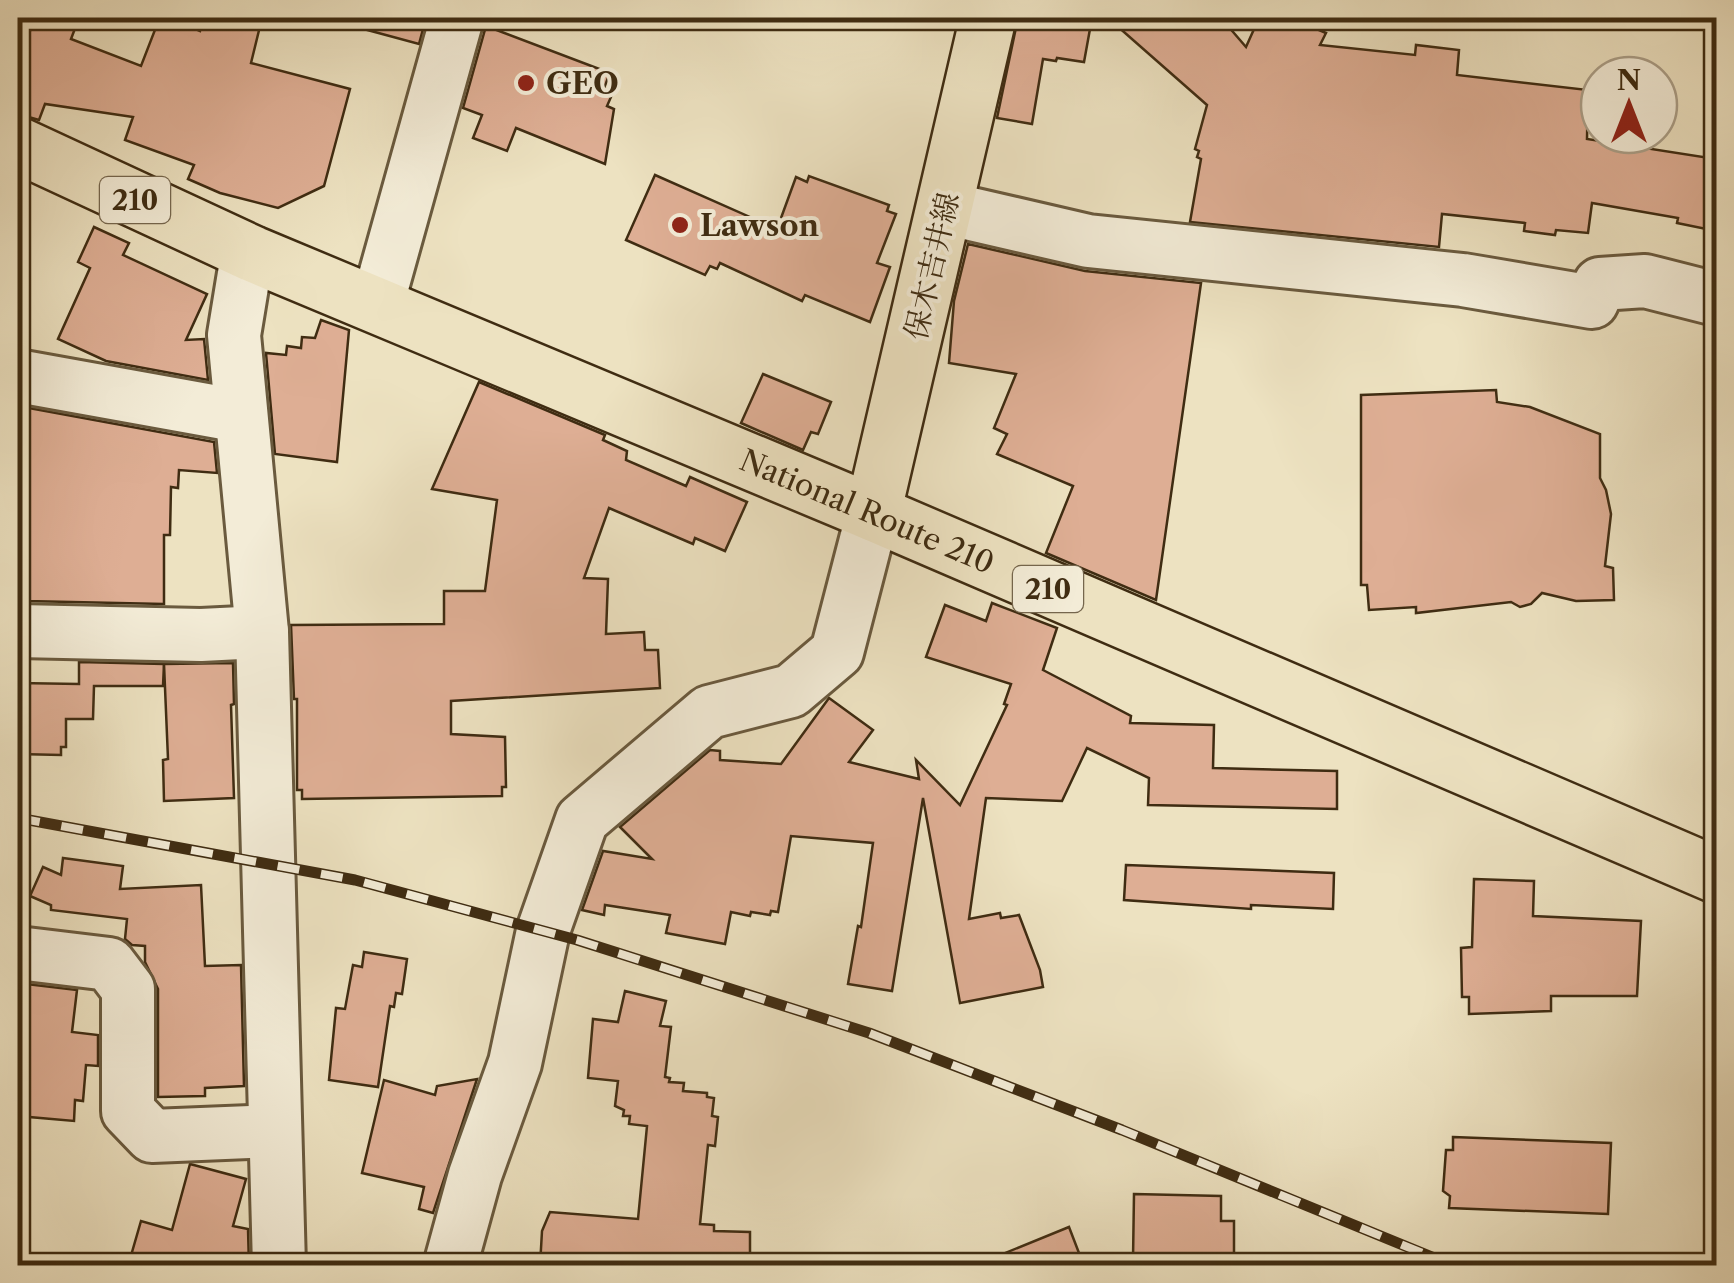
<svg xmlns="http://www.w3.org/2000/svg" width="1734" height="1283" viewBox="0 0 1734 1283" font-family="'Libre Caslon Text','Noto Serif JP',serif">
<style>
.building{fill:#deae94;stroke:#3f2c12;stroke-width:2.5}
.lines{fill:none;stroke-linecap:round;stroke-linejoin:round}
.minor-casing{stroke:#6a5a3e;stroke-width:58}
.major-casing{stroke:#3f2c12;stroke-width:60}
.highway-casing{stroke:#3f2c12;stroke-width:60}
.minor{stroke:#f3ecd7;stroke-width:52}
.major{stroke:#ede2c1;stroke-width:55}
.highway{stroke:#ede2c1;stroke-width:55}
.rail-casing{stroke:#3f2c12;stroke-width:11}
.rail{stroke:#f3ecd7;stroke-width:8;stroke-dasharray:22;stroke-linecap:butt}
.poi-dot{fill:#8f2418;stroke:#f3ecd7;stroke-width:4}
.labels{text-anchor:middle;dominant-baseline:central;stroke-width:8;stroke-linejoin:round;paint-order:stroke}
.shield{fill:#f3ecd7;stroke:#75664d;stroke-width:2.5}
.shield-label{font-size:28px;font-weight:bold;fill:#3f2c12}
.poi-label{font-size:30px;font-weight:bold;fill:#3f2c12;stroke:#f3ecd7;text-anchor:start}
.street-label{font-size:30px;fill:#3f2c12;stroke:#f3ecd7}
</style>
<rect width="100%" height="100%" fill="#ede2c1"/>
<filter id="stains"><feTurbulence type="fractalNoise" baseFrequency=".002" numOctaves="4"/><feColorMatrix values="0 0 0 0 .2 0 0 0 0 .09 0 0 0 0 .02 0 0 0 .5 -.17"/></filter>
<radialGradient id="worn" r=".72"><stop offset=".6" stop-color="#630" stop-opacity="0"/><stop offset="1" stop-color="#630" stop-opacity=".3"/></radialGradient>
<g class="building">
<path d="M35,18H79L71,39L141,66L158,22L167,25L170,18L200,31L204,18H262L251,63L350,89L324,186L278,208L220,193L188,179L194,165L125,140L133,117L45,104L39,120L18,114V62Z"/>
<path d="M361,18H426L419,44L360,28Z"/>
<path d="M1018,18H1092L1084,62L1057,58L1056,61L1043,59L1032,124L997,118Z"/>
<path d="M1108,18H1221L1246,47L1259,18H1291L1326,33L1320,45L1415,55L1416,45L1459,50L1457,75L1588,90L1587,139L1716,159V231L1677,223L1678,218L1592,203L1588,233L1556,230L1555,235L1524,231L1525,223L1442,214L1439,247L1190,222L1201,159L1197,157L1199,151L1195,149L1207,105Z"/>
<path d="M486,26L610,73L602,93L611,97L607,106L614,109L605,164L516,128L507,151L473,138L482,115L463,108Z"/>
<path d="M655,175L777,229L796,177L807,182L809,176L889,205L887,211L896,214L877,263L890,267L870,322L805,295L802,301L720,263L717,269L710,266L705,275L626,240Z"/>
<path d="M94,227L129,243L123,255L207,294L186,340L204,339L208,380L106,361L58,339L90,268L78,262Z"/>
<path d="M968,244L1085,271L1201,283L1156,600L1046,553L1073,486L997,454L1007,434L994,428L1016,374L949,363L954,301Z"/>
<path d="M321,320L349,330L337,462L275,454L266,353L286,355L287,346L301,348L302,337L315,338Z"/>
<path d="M763,374L831,402L818,434L811,432L803,450L741,423Z"/>
<path d="M479,382L605,435L603,440L627,451L626,460L686,486L690,477L747,502L725,551L695,538L693,544L609,508L584,578L608,579L606,634L644,632L645,650H658L660,688L451,701V734L505,737L506,787H502V796L302,799V790H297V699H294L291,625L444,624V591H485L497,500L432,489Z"/>
<path d="M1496,390L1497,402L1530,407L1600,434V478L1606,490L1611,514L1605,566L1613,568L1614,600L1576,601L1542,593L1531,604L1520,607L1511,602L1416,613V607L1369,610L1367,585H1361V395Z"/>
<path d="M18,406L214,442L217,473L179,470L178,488L171,487L170,535H164V604L26,601V592L18,591Z"/>
<path d="M992,603L1057,628L1043,670L1131,716L1130,723L1214,725L1213,768L1337,771V809L1148,805L1149,778L1087,748L1062,801L986,798L969,919L1000,913L1001,918L1019,915L1040,970L1043,987L960,1003L923,798L892,991L848,984L858,926L861,927L873,843L791,836L778,912L771,911L770,915L751,912L750,916L731,912L725,944L666,933L670,915L605,905L604,915L582,910L603,851L652,859L620,827L710,750L720,751V760L781,764L829,698L873,730L849,762L919,779L916,760L960,805L1007,705L1004,704L1011,684L926,657L945,605L986,621Z"/>
<path d="M79,662L164,664L163,686H94L93,719H66V747H61V755L18,754V683L79,684Z"/>
<path d="M233,663L234,704L231,705L234,798L164,801L163,760L168,759L164,664Z"/>
<path d="M63,858L123,866L120,889L201,885L205,966L241,965L244,1086L205,1088V1096L158,1097V989L145,962V946L132,945L125,939L127,919L51,910V905L30,896L43,867L61,875Z"/>
<path d="M1126,865L1334,873L1333,909L1251,905V909L1124,900Z"/>
<path d="M1474,879L1534,881L1533,916L1641,921L1637,996H1551V1011L1469,1014V997H1462L1461,948L1472,947Z"/>
<path d="M364,952L407,959L402,994L396,993L394,1007L390,1006L378,1087L329,1080L336,1008L345,1009L353,965L362,967Z"/>
<path d="M18,983L77,990L72,1032L98,1035V1066L86,1065L83,1101L75,1100L74,1121L18,1116Z"/>
<path d="M625,991L666,1001L660,1026L671,1027L665,1077L670,1078L669,1082L684,1083L683,1091L707,1093V1097L714,1098L712,1116L718,1117L715,1146L708,1145L700,1224L714,1225V1231L750,1232V1266H540L542,1231L550,1212L638,1219L647,1126L629,1124L630,1116H623L624,1110L615,1106L618,1081L588,1078L593,1019L618,1022Z"/>
<path d="M477,1079L433,1213L419,1209L424,1187L362,1173L384,1080L435,1095L437,1086Z"/>
<path d="M1453,1137L1611,1143L1608,1214L1449,1208L1450,1196L1443,1191L1446,1150H1453Z"/>
<path d="M190,1164L246,1179L233,1226L248,1229L249,1266H128L141,1221L172,1230Z"/>
<path d="M1134,1194L1221,1196V1221H1234V1260H1133Z"/>
<path d="M1069,1227L1084,1266H978V1264Z"/>
</g>
<g class="lines">
<g class="minor-casing">
<g id="minor">
<path d="M945,208L1088,241L1463,280L1592,302L1600,284L1645,281L1716,299"/>
<path d="M253,254L244,274L234,335L262,632L279,1266"/>
<path d="M377,305L457,18"/>
<path d="M18,376L240,416"/>
<path d="M18,631L201,635L262,632"/>
<path d="M18,953L109,964L128,989V1111L152,1136L275,1131"/>
<path d="M450,1266L475,1175L515,1063L543,931L582,820L709,712L791,691L837,652L873,513"/>
</g>
</g>
<g class="major-casing">
<path id="major" d="M873,513L988,18"/>
</g>
<g class="highway-casing">
<g id="highway">
<path id="s1" d="M18,145L253,254L873,513L1716,875"/>
</g>
</g>
<use href="#minor" class="minor"/>
<use href="#major" class="major"/>
<use href="#highway" class="highway"/>
<g class="rail-casing">
<path id="rail" d="M18,818L355,880L577,940L869,1033L1122,1130L1454,1266"/>
</g>
<use href="#rail" class="rail"/>
</g>
<g class="poi-dot">
<circle cx="526" cy="83" r="10"/>
<circle cx="680" cy="225" r="10"/>
</g>
<g class="labels">
<g class="shield">
<rect x="100" y="177" width="70" height="46" rx="8"/>
<rect x="1013" y="566" width="70" height="46" rx="8"/>
</g>
<g class="shield-label">
<text x="135" y="200">210</text>
<text x="1048" y="589">210</text>
</g>
<g class="poi-label">
<text x="546" y="83">GEO</text>
<text x="700" y="225">Lawson</text>
</g>
<g class="street-label">
<text transform="translate(932 266) rotate(-77)">保木吉井線</text>
<text stroke="none"><textPath href="#s1" startOffset="925">National Route 210</textPath></text>
</g>
</g>
<rect width="1734" height="1283" fill="none" stroke="#ede2c1" stroke-width="60"/>
<rect x="20" y="20" width="1694" height="1243" fill="none" stroke="#3f2c12" stroke-width="5"/>
<rect x="30" y="30" width="1674" height="1223" fill="none" stroke="#3f2c12" stroke-width="2.5"/>
<g transform="translate(1629 105)"><circle r="48" fill="#f3ecd7" stroke="#ab9f88" stroke-width="2.5"/>
<path d="M0-8L18 38L0 25L-18 38Z" fill="#8f2418"/>
<text y="-15" font-size="28" font-weight="bold" text-anchor="middle" fill="#3f2c12">N</text>
</g>
<rect width="100%" height="100%" filter="url(#stains)"/>
<rect width="100%" height="100%" fill="url(#worn)"/>
</svg>
